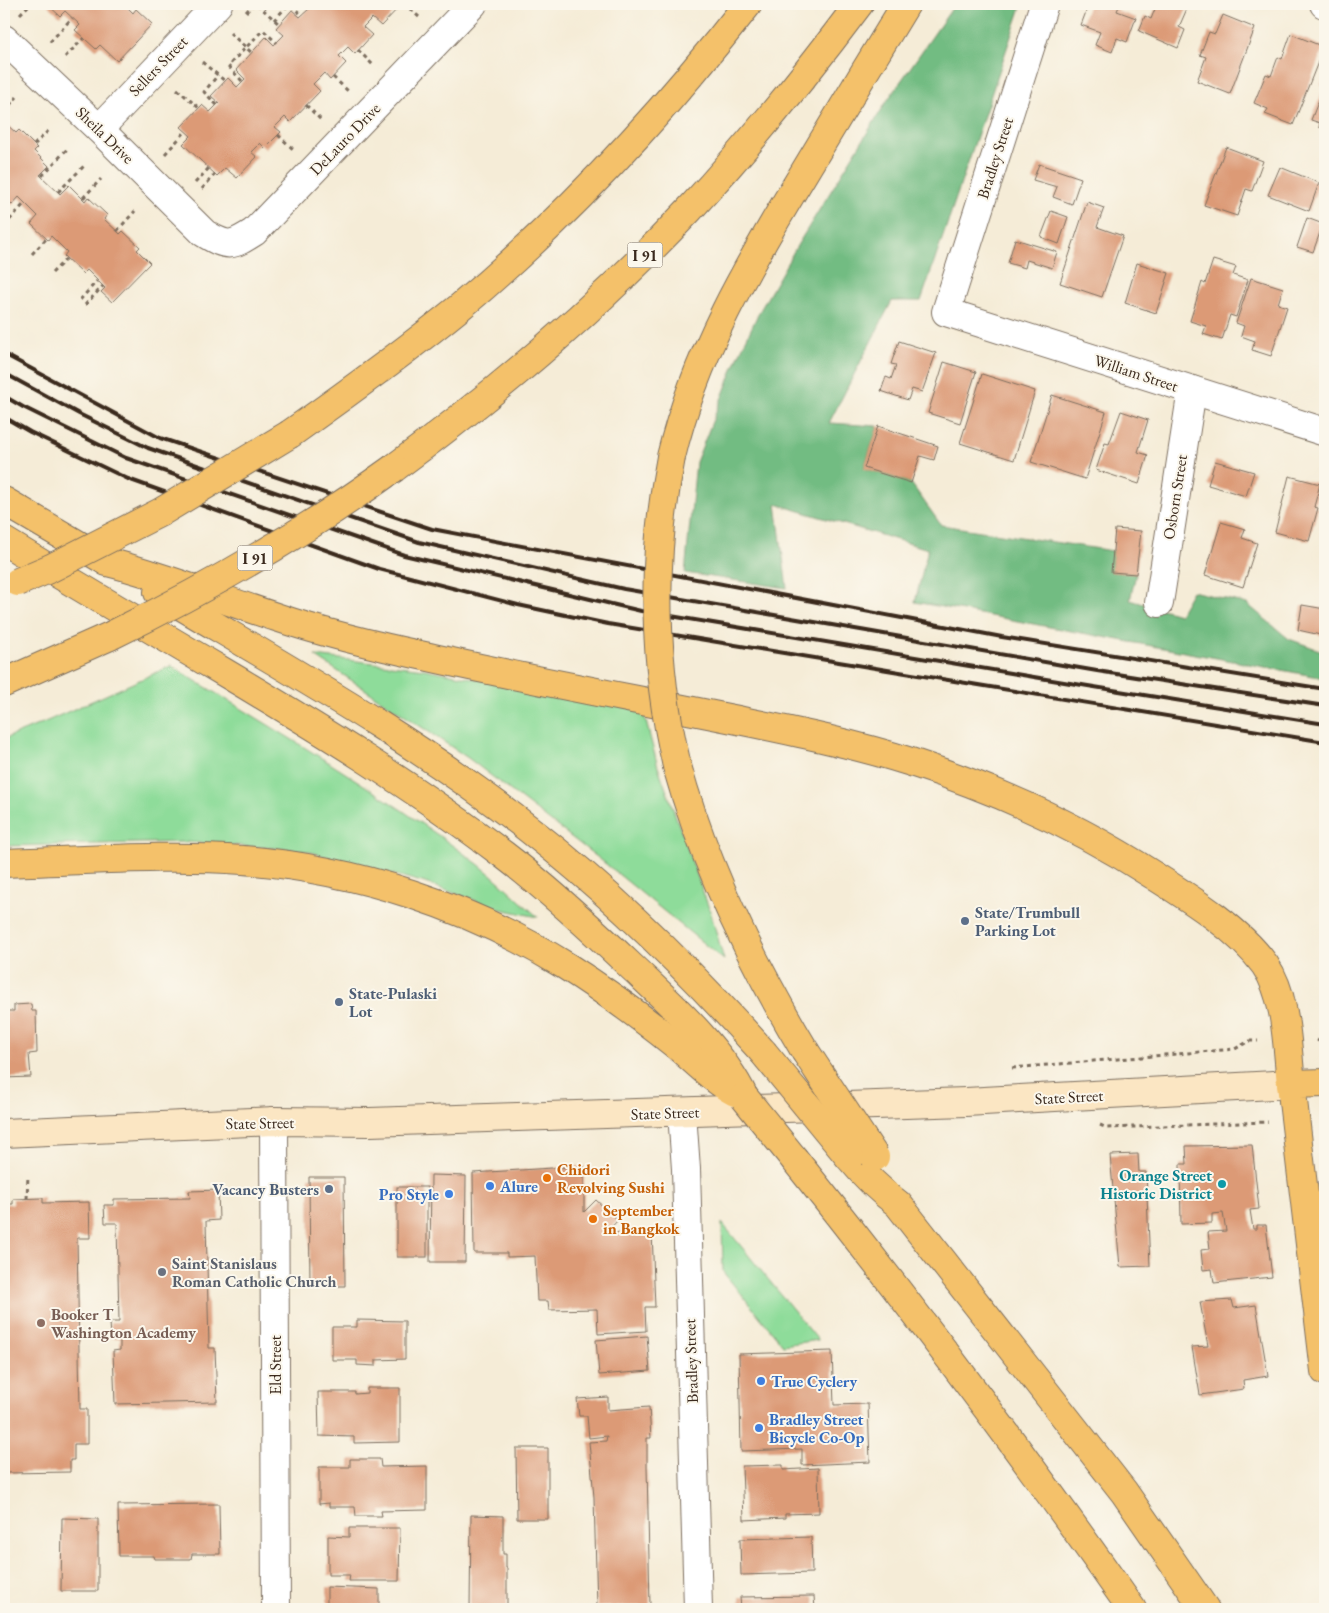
<svg xmlns="http://www.w3.org/2000/svg" width="1329" height="1613" viewBox="0 0 1329 1613" font-family="'EB Garamond',serif">
<style>
.green{fill:#8edc9a;stroke:#64835c}
.forest{fill:#72bc82;stroke:#567350}
.building{fill:#dc9a76}
.lines{fill:none;stroke-linecap:round;stroke-linejoin:round}
.street-casing{stroke:#7c6e5f;stroke-width:30}
.secondary-casing{stroke:#7c6e5f;stroke-width:30}
.primary-casing{stroke:#7c6e5f;stroke-width:30}
.highway-casing{stroke:#7c6e5f;stroke-width:30}
.path{stroke:#7c6e5f;stroke-width:3;stroke-dasharray:4 4;stroke-linecap:butt}
.street{stroke:#fff;stroke-width:28}
.secondary{stroke:#fbe6c3;stroke-width:28}
.primary{stroke:#f4c16a;stroke-width:28}
.highway{stroke:#f4c16a;stroke-width:28}
.rail{stroke:#3b2a1e;stroke-width:4}
.highway-bridge-casing{stroke:#7c6e5f;stroke-width:30;stroke-linecap:butt}
.highway-bridge{stroke:#f4c16a;stroke-width:28}
.service-dot{fill:#5c6f8a;stroke:#fbf7ec;stroke-width:2}
.food-dot{fill:#e8710a;stroke:#fbf7ec;stroke-width:2}
.culture-dot{fill:#0f9aa8;stroke:#fbf7ec;stroke-width:2}
.shop-dot{fill:#3f7fe0;stroke:#fbf7ec;stroke-width:2}
.worship-dot{fill:#6b7280;stroke:#fbf7ec;stroke-width:2}
.education-dot{fill:#8d6e63;stroke:#fbf7ec;stroke-width:2}
.labels{text-anchor:middle;dominant-baseline:central;stroke-width:4;stroke-linejoin:round;paint-order:stroke}
.shield{fill:#fbf7ec;stroke:#75685c;stroke-width:1}
.shield-label{font-size:15px;font-weight:bold;fill:#3b2a1e}
.street-label{font-size:16px;fill:#3b2a1e;stroke:#fbf7ec}
.service-label{font-size:16px;font-weight:bold;fill:#4e5e75;stroke:#fbf7ec;text-anchor:start}
.food-label{font-size:16px;font-weight:bold;fill:#c56008;stroke:#fbf7ec;text-anchor:start}
.culture-label{font-size:16px;font-weight:bold;fill:#0d838f;stroke:#fbf7ec;text-anchor:end}
.shop-label{font-size:16px;font-weight:bold;fill:#366cbe;stroke:#fbf7ec;text-anchor:start}
.worship-label{font-size:16px;font-weight:bold;fill:#5b616d;stroke:#fbf7ec;text-anchor:start}
.education-label{font-size:16px;font-weight:bold;fill:#785e54;stroke:#fbf7ec;text-anchor:start}
</style>
<rect width="100%" height="100%" fill="#fbf7ec"/>
<filter id="ink" filterUnits="userSpaceOnUse"><feTurbulence type="fractalNoise" baseFrequency=".02" numOctaves="2"/><feDisplacementMap in="SourceGraphic" scale="10" xChannelSelector="R" yChannelSelector="G"/><feConvolveMatrix kernelMatrix="1 2 1 2 8 2 1 2 1" color-interpolation-filters="sRGB"/></filter>
<filter id="wash" filterUnits="userSpaceOnUse"><feTurbulence type="fractalNoise" baseFrequency=".0096" numOctaves="4" result="noise"/><feDisplacementMap in="SourceGraphic" scale="20" xChannelSelector="R" yChannelSelector="G"/><feGaussianBlur stdDeviation="1.12" result="paint"/><feColorMatrix in="noise" values="0 0 0 0 0 0 0 0 0 0 0 0 0 0 0 0 0 1.4 0 .05"/><feComposite in="paint" operator="in"/></filter>
<g filter="url(#wash)">
<rect width="100%" height="100%" fill="#f5ecd7"/>
<g class="green">
<path d="M315,656L424,669L643,710L658,767L711,914L724,960L601,860L468,758Z"/>
<path d="M171,666C275,729 380,791 478,864C499,880 518,900 538,917L500,909L422,882L302,850L186,842L4,846V739L45,722Z"/>
<path d="M722,1223L818,1340L783,1345L723,1272Z"/>
</g>
<path class="forest" d="M955,4H1022L921,301H892L829,423L878,426L864,468L911,483L941,525L1113,551L1111,572L1136,574L1130,600L1179,614L1192,591L1247,604L1289,639L1325,652L1324,678L915,602L928,549L776,504L787,588L685,573L696,462L738,357L758,314L798,244L887,101Z"/>
<g id="blocks">
<g class="building">
<path d="M47,4H124L133,13L136,9L152,24L117,61L100,45L96,49L75,30L80,25L65,11L60,16Z"/>
<path d="M303,4H402L381,26L372,18L363,27L372,35L355,54L348,47L339,56L346,63L330,80L324,73L313,84L320,91L290,122L285,117L275,127L281,132L265,148L260,143L251,152L257,157L237,178L225,168L217,176L183,144L191,136L181,127L202,105L210,112L219,103L211,96L228,78L237,87L245,79L236,70L266,37L274,45L284,35L276,28L292,10L300,17L309,9Z"/>
<path d="M1089,4H1120L1117,11L1136,18L1127,42L1117,38L1112,52L1095,45L1100,32L1081,25Z"/>
<path d="M1157,4H1189L1179,27L1185,30L1178,48L1139,31L1145,16L1151,19Z"/>
<path d="M1223,15L1255,28L1230,94L1197,81L1206,57L1200,55L1209,32L1215,34Z"/>
<path d="M1291,34L1324,47L1293,125L1265,114L1268,109L1254,103L1266,74L1271,76L1278,57L1282,59Z"/>
<path d="M1325,75V129L1319,127L1320,123L1311,120L1324,87L1321,85Z"/>
<path d="M4,122L16,133L19,130L37,148L34,151L49,166L40,175L60,194L69,185L85,201L88,197L107,215L104,219L120,234L123,231L140,247L137,250L150,263L112,302L101,292L105,288L87,270L83,274L64,256L67,252L51,236L48,240L31,224L38,216L19,197L12,205L4,197Z"/>
<path d="M1226,147L1263,161L1252,191L1246,189L1237,216L1204,205Z"/>
<path d="M1039,164L1081,178L1072,204L1053,197L1057,187L1033,180Z"/>
<path d="M1280,167L1319,183L1309,211L1268,195Z"/>
<path d="M1087,202L1104,208L1097,227L1123,236L1102,297L1060,283Z"/>
<path d="M1051,211L1068,217L1059,244L1041,237Z"/>
<path d="M1307,218L1323,224L1313,252L1297,247Z"/>
<path d="M1015,239L1057,252L1052,268L1027,260L1025,268L1008,263Z"/>
<path d="M1213,260L1236,267L1233,275L1248,280L1236,317L1230,315L1222,340L1203,334L1206,326L1190,321L1202,282L1205,284Z"/>
<path d="M1137,263L1169,273L1156,313L1125,303Z"/>
<path d="M1251,278L1283,288L1278,304L1287,307L1271,356L1252,350L1255,341L1241,336L1244,326L1236,323Z"/>
<path d="M899,341L936,353L922,392L912,389L908,400L881,391L886,377L891,379L896,365L891,364Z"/>
<path d="M944,362L976,372L960,423L928,413Z"/>
<path d="M982,374L1035,391L1014,460L960,443Z"/>
<path d="M1052,395L1106,412L1085,479L1031,462Z"/>
<path d="M1121,411L1148,420L1138,452L1148,455L1139,484L1096,470L1105,443L1109,444Z"/>
<path d="M878,426L938,446L934,460L920,456L911,483L864,468Z"/>
<path d="M1215,461L1254,472L1246,496L1208,485Z"/>
<path d="M1289,476L1320,484L1314,507L1318,508L1309,541L1275,532Z"/>
<path d="M1221,522L1245,529L1242,538L1257,543L1243,587L1205,575Z"/>
<path d="M1115,529L1141,531L1136,574L1111,572Z"/>
<path d="M1302,605L1325,609V636L1298,630Z"/>
<path d="M31,1004L32,1011H36L37,1053L29,1054L31,1077L4,1078V1011H14V1005Z"/>
<path d="M1252,1145L1259,1209L1250,1210L1253,1229H1257V1225H1266L1272,1277L1214,1283L1212,1269L1203,1270L1201,1250L1210,1249L1208,1232L1226,1231L1223,1213L1212,1214V1223L1181,1224L1180,1164H1187L1186,1146Z"/>
<path d="M1138,1154L1139,1172H1146L1150,1266L1120,1267L1110,1155Z"/>
<path d="M584,1166V1212L596,1200L618,1220L606,1233L652,1231L655,1307H645L646,1331L598,1334L597,1309L549,1310L548,1301H537L535,1256L507,1257V1253H474L473,1173Z"/>
<path d="M431,1175L466,1176L465,1262H430Z"/>
<path d="M309,1177H344L345,1286H310Z"/>
<rect x="397" y="1187" width="30" height="70"/>
<path d="M218,1190L219,1220L206,1221L209,1348H215L217,1402L115,1404L113,1351L120,1350V1338H111L110,1322H119L117,1223H105L104,1205H114V1199L190,1198L189,1191Z"/>
<path d="M43,1198V1203L89,1202L90,1238H77L80,1409H87V1444H74V1460H70V1472L6,1473V1461H4V1204H13V1199Z"/>
<path d="M1232,1300L1234,1308L1256,1305L1268,1376L1243,1380L1244,1389L1200,1395L1192,1347L1208,1346L1200,1302Z"/>
<path d="M357,1320L405,1321V1359L376,1360V1366L357,1365V1360H332V1327H357Z"/>
<path d="M647,1336L650,1371L599,1375L596,1340Z"/>
<path d="M832,1351L834,1405L868,1404L870,1462L802,1465V1449L741,1451L739,1354Z"/>
<path d="M367,1388H400V1442L354,1443V1437L319,1436L318,1392H355V1394L367,1393Z"/>
<path d="M608,1397V1410L649,1407L651,1438H647V1467L650,1606L597,1607L594,1497L589,1442L606,1441L607,1436L589,1438L587,1416H579L577,1399Z"/>
<path d="M516,1448H548V1519H517Z"/>
<path d="M350,1459H380L381,1467L427,1466V1510L381,1511L382,1516H356L355,1507H329V1503L319,1504V1467H350Z"/>
<path d="M783,1465V1470L818,1468L819,1513L785,1514V1518L744,1520L742,1466Z"/>
<path d="M219,1504L220,1554H192L191,1559H155L154,1556H119L118,1505Z"/>
<path d="M471,1515L503,1516V1554H506V1568H507V1609H470Z"/>
<path d="M62,1518L98,1519V1591H61Z"/>
<path d="M349,1528H400L399,1581H349L350,1575H328V1536L349,1537Z"/>
<path d="M811,1537L812,1573L741,1575L740,1539Z"/>
<path d="M327,1587L379,1589V1609H327Z"/>
<path d="M814,1596L815,1609H741L740,1597Z"/>
</g>
</g>
</g>
<g filter="url(#ink)">
<use href="#blocks" fill-opacity="0" stroke="#7c6e5f" stroke-width="1"/>
<g class="lines">
<g class="street-casing">
<g id="street">
<path d="M1044,4L946,312L1325,432"/>
<path d="M1324,4H1325"/>
<path d="M4,39L99,129L204,233C228,248 232,246 254,232L473,4"/>
<path d="M99,129L218,4"/>
<path d="M1159,603L1192,390"/>
<path d="M682,1113L686,1169L698,1609"/>
<path d="M274,1121L276,1609"/>
</g>
</g>
<g class="secondary-casing">
<path id="secondary" d="M4,1133L274,1121L370,1122L966,1102L1291,1084"/>
</g>
<g class="primary-casing">
<path id="primary" d="M1325,1083L1291,1084L1325,1371"/>
</g>
<g class="highway-casing">
<g id="highway">
<path d="M290,434C348,393 405,352 460,307C567,217 662,114 748,4"/>
<path d="M671,457C695,355 748,265 802,176C836,119 871,61 906,4"/>
<path d="M394,468C499,391 599,306 689,210C749,145 806,75 859,4"/>
<path d="M4,501L106,561"/>
<path d="M4,541C76,585 149,628 222,671C318,728 415,787 504,855C550,890 593,930 635,970C673,1006 721,1049 744,1097"/>
<path d="M107,562C165,576 219,599 276,617C326,634 377,646 429,657C531,680 635,699 738,720C796,732 855,744 911,762C995,789 1079,827 1153,875C1191,899 1238,928 1265,965C1287,997 1287,1046 1291,1084"/>
<path d="M158,592C284,667 414,739 530,830C615,896 691,972 763,1052"/>
<path d="M4,683L110,636"/>
<path d="M677,766C705,867 751,961 805,1051"/>
<path d="M4,863C83,861 164,854 243,860C356,869 470,906 566,966C604,990 641,1017 676,1045C695,1061 713,1080 735,1092"/>
<path d="M850,1158C865,1176 879,1190 898,1204L1124,1492L1205,1609"/>
<path d="M795,1160C912,1306 1025,1456 1132,1609"/>
</g>
</g>
<g class="path">
<path d="M257,4L279,24"/>
<path d="M404,4L419,17"/>
<path d="M125,5L126,4"/>
<path d="M246,12L254,4"/>
<path d="M20,14L30,4"/>
<path d="M274,20L289,4L302,15"/>
<path d="M230,33L252,53"/>
<path d="M50,42L72,18"/>
<path d="M358,50L373,65"/>
<path d="M65,57L84,38"/>
<path d="M202,62L225,81"/>
<path d="M333,77L348,91"/>
<path d="M242,81L228,66L263,30L277,43"/>
<path d="M177,89L199,108"/>
<path d="M217,105L204,92L218,75"/>
<path d="M306,105L321,120"/>
<path d="M4,111L17,97"/>
<path d="M278,135L293,149"/>
<path d="M34,145L50,129"/>
<path d="M165,154L186,131"/>
<path d="M42,176L69,147"/>
<path d="M195,183L209,168"/>
<path d="M202,189L215,174"/>
<path d="M58,192L86,164"/>
<path d="M83,198L101,179"/>
<path d="M4,226L25,203"/>
<path d="M117,231L135,211"/>
<path d="M32,254L46,239"/>
<path d="M52,273L67,258"/>
<path d="M80,300L97,281"/>
<path d="M85,305L103,286"/>
<path d="M1317,1040L1325,1044"/>
<path d="M1012,1068L1235,1049L1249,1041H1258"/>
<path d="M1100,1125L1107,1128L1268,1122"/>
<path d="M27,1199L28,1175"/>
</g>
<use href="#street" class="street"/>
<use href="#secondary" class="secondary"/>
<use href="#primary" class="primary"/>
<use href="#highway" class="highway"/>
<g class="rail">
<path d="M4,354L160,438L432,529L1002,637L1325,689"/>
<path d="M4,373L79,414L148,448L419,542L624,589L1097,671L1325,706"/>
<path d="M4,396L23,407L126,458L404,555L641,611L1088,686L1325,724"/>
<path d="M4,417L30,432L128,479L379,569L518,605L608,624L1325,742"/>
</g>
<g class="highway-bridge-casing">
<g id="highway-bridge">
<path d="M671,457C651,558 653,665 677,766"/>
<path d="M18,582L51,568L161,512L290,434"/>
<path d="M110,636C209,588 304,533 394,468"/>
<path d="M805,1051L875,1157"/>
<path d="M763,1052L850,1158"/>
<path d="M744,1097L795,1160"/>
</g>
</g>
<use href="#highway-bridge" class="highway-bridge"/>
</g>
</g>
<g class="service-dot">
<circle cx="965" cy="921" r="5"/>
<circle cx="339" cy="1002" r="5"/>
<circle cx="329" cy="1189" r="5"/>
</g>
<g class="food-dot">
<circle cx="547" cy="1178" r="5"/>
<circle cx="593" cy="1219" r="5"/>
</g>
<circle class="culture-dot" cx="1222" cy="1184" r="5"/>
<g class="shop-dot">
<circle cx="490" cy="1186" r="5"/>
<circle cx="449" cy="1194" r="5"/>
<circle cx="761" cy="1381" r="5"/>
<circle cx="759" cy="1428" r="5"/>
</g>
<circle class="worship-dot" cx="162" cy="1272" r="5"/>
<circle class="education-dot" cx="41" cy="1323" r="5"/>
<g class="labels">
<g class="shield">
<rect x="627.5" y="242.5" width="35" height="25" rx="4"/>
<rect x="237.5" y="545.5" width="35" height="25" rx="4"/>
</g>
<g class="shield-label">
<text x="645" y="255">I 91</text>
<text x="255" y="558">I 91</text>
</g>
<g class="street-label">
<text transform="translate(158 66) rotate(-46)">Sellers Street</text>
<text transform="translate(105 135) rotate(44)">Sheila Drive</text>
<text transform="translate(345 139) rotate(-46)">DeLauro Drive</text>
<text transform="translate(995 158) rotate(-72)">Bradley Street</text>
<text transform="translate(1136 373) rotate(18)">William Street</text>
<text transform="translate(1175 497) rotate(-81)">Osborn Street</text>
<text transform="translate(1069 1097) rotate(-3)">State Street</text>
<text transform="translate(665 1113) rotate(-2)">State Street</text>
<text transform="translate(260 1123) rotate(-1)">State Street</text>
<text transform="translate(691 1361) rotate(-92)">Bradley Street</text>
<text transform="translate(275 1365) rotate(-90)">Eld Street</text>
</g>
<g class="service-label">
<text x="975" y="912">State/Trumbull<tspan x="975" dy="18">Parking Lot</tspan></text>
<text x="349" y="993">State-Pulaski<tspan x="349" dy="18">Lot</tspan></text>
<text x="319" y="1189" text-anchor="end">Vacancy Busters</text>
</g>
<g class="food-label">
<text x="557" y="1169">Chidori<tspan x="557" dy="18">Revolving Sushi</tspan></text>
<text x="603" y="1210">September<tspan x="603" dy="18">in Bangkok</tspan></text>
</g>
<g class="culture-label">
<text x="1212" y="1175">Orange Street<tspan x="1212" dy="18">Historic District</tspan></text>
</g>
<g class="shop-label">
<text x="500" y="1186">Alure</text>
<text x="439" y="1194" text-anchor="end">Pro Style</text>
<text x="771" y="1381">True Cyclery</text>
<text x="769" y="1419">Bradley Street<tspan x="769" dy="18">Bicycle Co-Op</tspan></text>
</g>
<g class="worship-label">
<text x="172" y="1263">Saint Stanislaus<tspan x="172" dy="18">Roman Catholic Church</tspan></text>
</g>
<g class="education-label">
<text x="51" y="1314">Booker T<tspan x="51" dy="18">Washington Academy</tspan></text>
</g>
</g>
<rect width="1329" height="1613" fill="none" stroke="#fbf7ec" stroke-width="20"/>
</svg>
